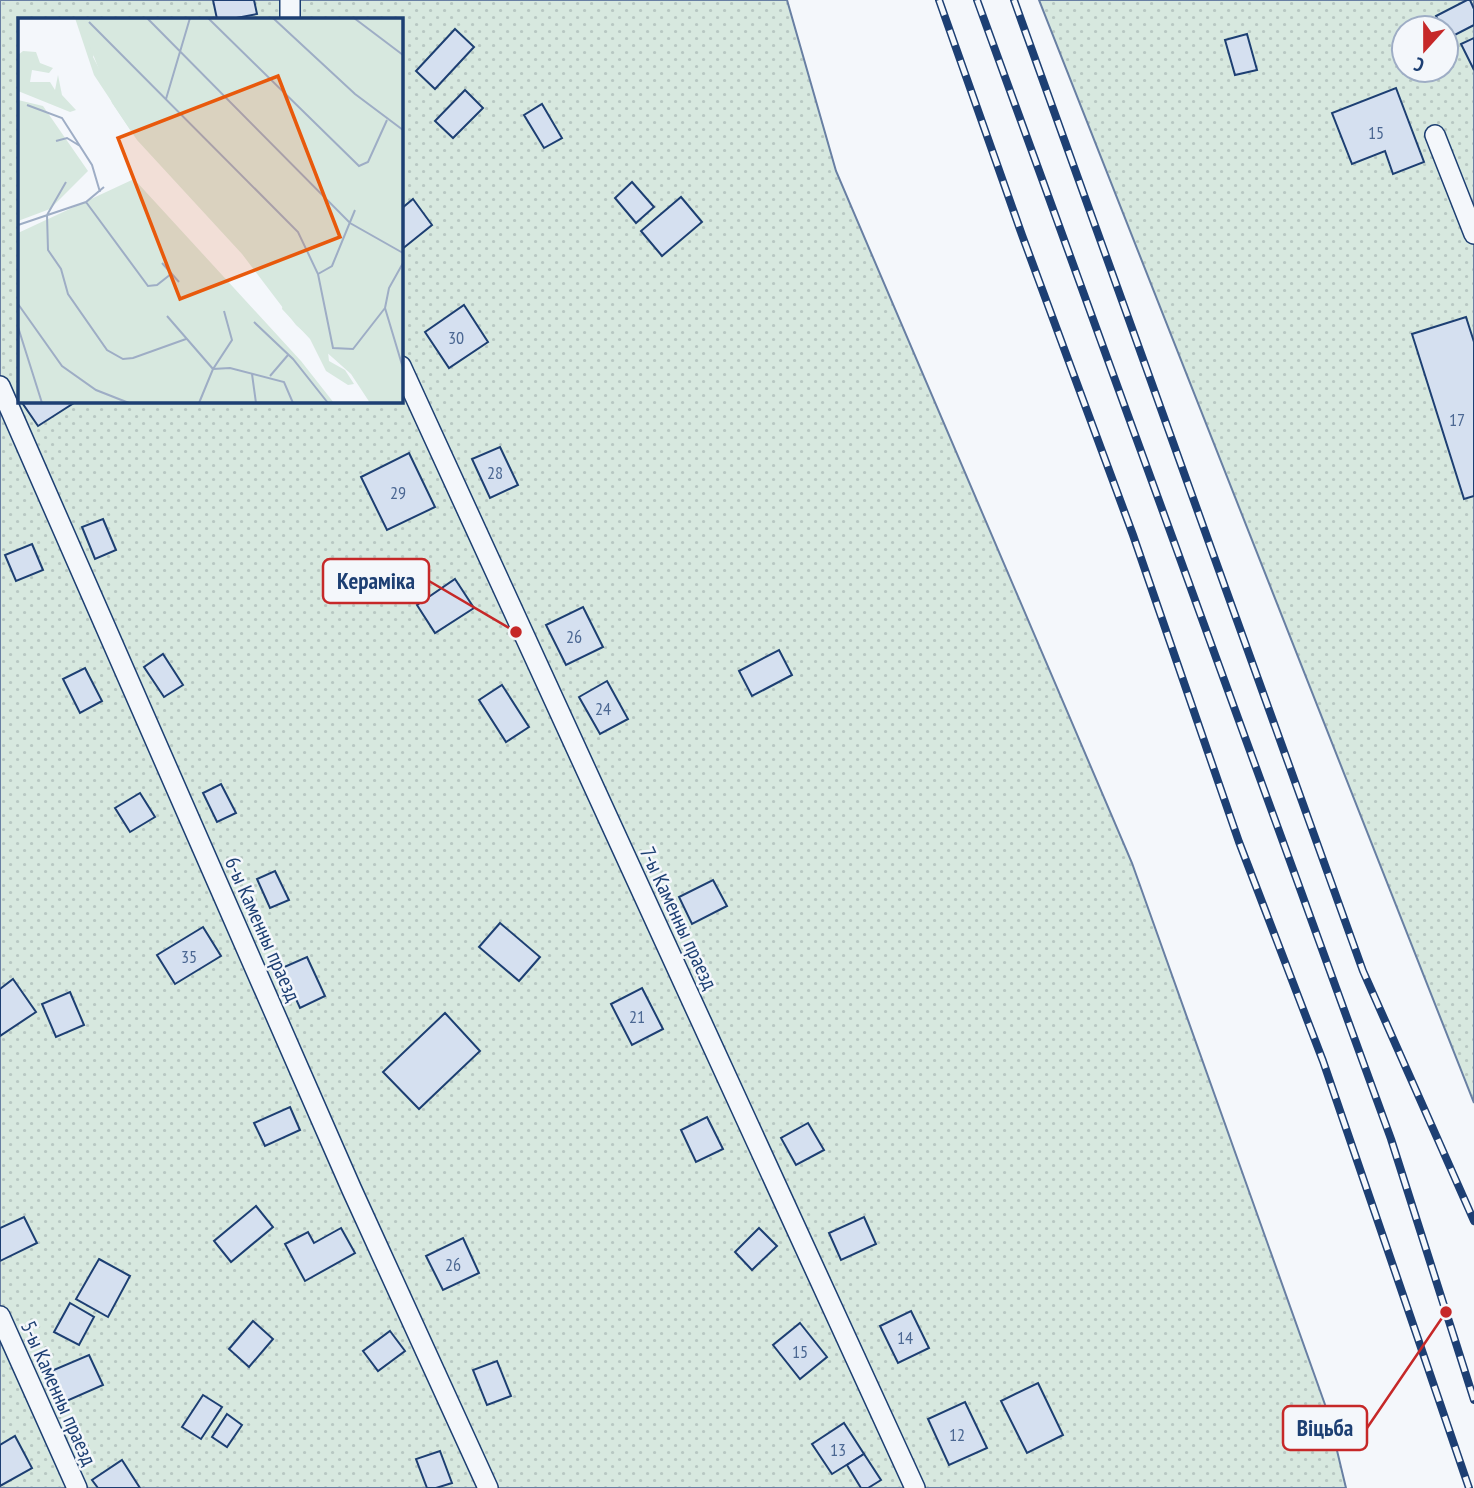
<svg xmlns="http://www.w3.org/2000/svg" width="1474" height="1488" viewBox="0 0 1474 1488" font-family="'PT Sans Narrow',sans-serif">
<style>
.park{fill:url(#park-dots);stroke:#687fa3;stroke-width:2;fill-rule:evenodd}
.building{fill:#d5e0f0;stroke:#1d3f73;stroke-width:2}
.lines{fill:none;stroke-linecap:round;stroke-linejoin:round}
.lane-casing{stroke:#1d3f73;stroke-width:22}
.lane{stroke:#f4f7fb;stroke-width:19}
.rail-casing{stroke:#1d3f73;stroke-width:8}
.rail{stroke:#f4f7fb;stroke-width:5;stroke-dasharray:16;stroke-linecap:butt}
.labels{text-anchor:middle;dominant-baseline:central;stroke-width:5;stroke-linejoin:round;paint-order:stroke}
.number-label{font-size:18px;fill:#4b6792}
.street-label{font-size:21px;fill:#1d3f73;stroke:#f4f7fb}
.inset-road{fill:none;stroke:#9eadc5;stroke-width:2}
.view{fill:#e8590c;fill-opacity:0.15;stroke:#e8590c;stroke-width:3.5}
.inset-edge{fill:none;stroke:#1d3f73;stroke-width:3.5}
.leader{fill:none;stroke:#c62828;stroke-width:2.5}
.callout-dot{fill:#c62828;stroke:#f4f7fb;stroke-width:2.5}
.callout{fill:#f4f7fb;stroke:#c62828;stroke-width:2.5}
.callout-label{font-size:23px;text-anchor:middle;font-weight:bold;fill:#1d3f73}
</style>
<defs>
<pattern id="park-dots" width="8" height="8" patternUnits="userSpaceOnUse" patternTransform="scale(1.75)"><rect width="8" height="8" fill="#d7e8df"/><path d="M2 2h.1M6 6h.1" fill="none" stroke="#b8c8c3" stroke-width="1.8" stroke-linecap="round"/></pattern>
</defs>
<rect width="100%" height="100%" fill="#f4f7fb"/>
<g class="park">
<path d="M0,0H787L836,171L1132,863L1328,1413L1346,1488H0ZM19,19H401V401H19Z"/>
<path d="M1039,0H1474V1103ZM1404,28H1446V70H1404Z"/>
</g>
<g class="building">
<path d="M213,0H254L257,14L231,19H217Z"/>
<path d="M1467,0H1470L1474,9V25L1447,39L1446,28H1442L1436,16Z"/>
<path d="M455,29L474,47L435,89L416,71Z"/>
<path d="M1247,34L1257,70L1235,75L1225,40Z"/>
<path d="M1474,38V70L1461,44Z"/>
<path d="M1396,88L1424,162L1393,174L1385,151L1352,164L1332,113Z"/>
<path d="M465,90L483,108L453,138L435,121Z"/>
<path d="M542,104L562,138L544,148L524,115Z"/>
<path d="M632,182L654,207L636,223L615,198Z"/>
<path d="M681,197L702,222L662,256L641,231Z"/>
<path d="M413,199L432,225L401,250V209Z"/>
<path d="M464,305L488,342L449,368L425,332Z"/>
<path d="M1466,317L1474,342V496L1464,499L1412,334Z"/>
<path d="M28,401H77L38,426L23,404Z"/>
<path d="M500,447L518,485L490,498L472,459Z"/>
<path d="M409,453L435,507L387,530L361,477Z"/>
<path d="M103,519L116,550L95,559L82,527Z"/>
<path d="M32,544L43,570L16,581L5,555Z"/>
<path d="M455,579L474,608L435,633L417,605Z"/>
<path d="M583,607L603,647L566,665L546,625Z"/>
<path d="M779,650L792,675L752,696L739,671Z"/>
<path d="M163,654L183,685L164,697L144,667Z"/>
<path d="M85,668L102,701L80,713L63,679Z"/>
<path d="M607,681L628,719L600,734L579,697Z"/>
<path d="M502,685L529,727L506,742L479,700Z"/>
<path d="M221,784L236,813L217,822L203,793Z"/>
<path d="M140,793L155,817L130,832L115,808Z"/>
<path d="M275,871L289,900L270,908L257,879Z"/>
<path d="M713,880L727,906L692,924L679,897Z"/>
<path d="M500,923L540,957L519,981L479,947Z"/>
<path d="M203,927L221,956L175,984L157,955Z"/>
<path d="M307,957L325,996L300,1008L282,968Z"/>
<path d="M13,979L36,1012L0,1036V989Z"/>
<path d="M642,988L663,1029L632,1045L611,1004Z"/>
<path d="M70,992L84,1025L56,1037L42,1004Z"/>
<path d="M445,1013L480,1051L419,1109L383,1072Z"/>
<path d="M290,1107L300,1130L265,1146L254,1123Z"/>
<path d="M707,1117L723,1149L696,1162L681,1130Z"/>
<path d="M808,1123L824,1150L796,1165L781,1138Z"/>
<path d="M256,1206L273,1227L231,1262L214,1241Z"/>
<path d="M24,1217L37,1243L0,1261V1228Z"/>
<path d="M864,1217L876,1244L841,1260L829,1233Z"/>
<path d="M341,1228L355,1253L305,1281L285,1244L308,1232L314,1243Z"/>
<path d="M759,1228L777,1246L752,1270L735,1252Z"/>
<path d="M463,1238L479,1273L443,1290L426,1256Z"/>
<path d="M99,1259L130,1276L108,1317L76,1299Z"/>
<path d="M70,1303L94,1317L79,1345L54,1332Z"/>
<path d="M911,1311L929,1348L898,1363L880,1326Z"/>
<path d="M253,1321L273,1339L249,1367L229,1349Z"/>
<path d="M800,1323L827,1357L800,1379L773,1345Z"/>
<path d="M390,1331L405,1351L378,1371L363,1351Z"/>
<path d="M89,1355L103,1385L62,1403L49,1372Z"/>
<path d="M497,1361L511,1396L487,1405L473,1370Z"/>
<path d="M1038,1383L1063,1435L1027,1453L1001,1401Z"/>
<path d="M203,1395L222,1407L201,1439L182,1427Z"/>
<path d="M965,1402L987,1448L949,1465L928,1419Z"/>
<path d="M227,1414L242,1425L227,1447L212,1437Z"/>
<path d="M844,1423L864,1454L832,1474L812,1444Z"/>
<path d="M15,1436L32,1468L0,1486V1445Z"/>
<path d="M440,1451L452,1483L436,1488H427L416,1459Z"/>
<path d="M864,1454L881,1480L868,1488H861L847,1465Z"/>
<path d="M122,1460L140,1488H98L92,1480Z"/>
</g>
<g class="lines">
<g class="lane-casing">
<g id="lane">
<path d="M290,19V0"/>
<path d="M1435,135L1474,234"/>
<path d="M401,366L915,1488"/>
<path d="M0,386L352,1190L488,1488"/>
<path d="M0,1316L77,1488"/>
</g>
</g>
<use href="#lane" class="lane"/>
<g class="rail-casing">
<g id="rail">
<path d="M939,0L1022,235L1133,535L1239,842L1323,1061L1469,1488"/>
<path d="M977,0L1391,1139L1474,1400"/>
<path d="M1014,0L1363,971L1474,1221"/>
</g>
</g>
<use href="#rail" class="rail"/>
</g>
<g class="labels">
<g class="number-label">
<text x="1376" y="132">15</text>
<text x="456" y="337">30</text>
<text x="1457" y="419">17</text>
<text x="495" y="472">28</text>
<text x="398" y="492">29</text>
<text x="574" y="636">26</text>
<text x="603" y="708">24</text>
<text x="189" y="956">35</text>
<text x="637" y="1016">21</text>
<text x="453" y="1264">26</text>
<text x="905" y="1337">14</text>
<text x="800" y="1351">15</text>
<text x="957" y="1434">12</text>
<text x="838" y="1449">13</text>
</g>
<g class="street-label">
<text transform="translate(679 918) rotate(65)">7-ы Каменны праезд</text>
<text transform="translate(263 929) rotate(66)">6-ы Каменны праезд</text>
<text transform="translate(59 1393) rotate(66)">5-ы Каменны праезд</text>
</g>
</g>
<g transform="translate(18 18)">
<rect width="385" height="385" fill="#f4f7fb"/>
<path d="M57,0H66L82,21L75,39L117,119L76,57ZM5,33L18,34L22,45L35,50L31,55L14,52L12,64H32L37,72L40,57L44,77L58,92L52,94L0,73V37ZM265,285L309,325L311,343L327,352L336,366L330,367L308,353L292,321L264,291Z" fill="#d7e8df"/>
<path d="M67,0H385V385H352L333,356L278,307L224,236L119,122L94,85L71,26ZM0,82L25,88L70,153L32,191L0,203ZM116,161L283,343L316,385H0V215Z" fill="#d7e8df"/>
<path class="inset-road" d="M129,0L332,205L385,235M190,0L341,148L350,144L369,102M255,0L337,76L385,112M336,0L385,37M71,4L280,214L300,256L315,330L335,331L367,290M148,81L172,0M9,87L44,100L74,147L82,174M38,123L49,120L62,128M48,164L29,197L30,232L43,251L50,276L89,332L105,341L115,340L168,321M68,184L130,268L139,267L153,256M0,207L68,184L86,169M144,245L161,264M385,245L371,270L367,290L385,350M300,256L314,248L337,192M0,286L44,348L78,372L111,385M149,298L195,351L214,322L206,293M236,304L275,341L310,385M0,309L24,385M234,356L238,385M252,358L270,337M181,385L195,351L212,350L266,364L275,385"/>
<path class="view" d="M260,58L322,219L162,281L100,120Z"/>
<rect width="385" height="385" class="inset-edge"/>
</g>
<path class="leader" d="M516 632L429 581M1446 1312L1367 1428"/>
<g class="callout-dot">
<circle cx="516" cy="632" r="7"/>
<circle cx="1446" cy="1312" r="7"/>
</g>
<g class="callout">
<rect x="323" y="559" width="106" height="44" rx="7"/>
<rect x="1283" y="1406" width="84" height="44" rx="7"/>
</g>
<g class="callout-label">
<text x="376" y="589">Кераміка</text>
<text x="1325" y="1436">Віцьба</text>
</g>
<g transform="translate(1425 49) rotate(201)"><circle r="33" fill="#f4f7fb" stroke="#9eadc5" stroke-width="2"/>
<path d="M0-5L12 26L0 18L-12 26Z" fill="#c62828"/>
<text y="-10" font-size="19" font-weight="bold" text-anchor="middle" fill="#1d3f73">С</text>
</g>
</svg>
